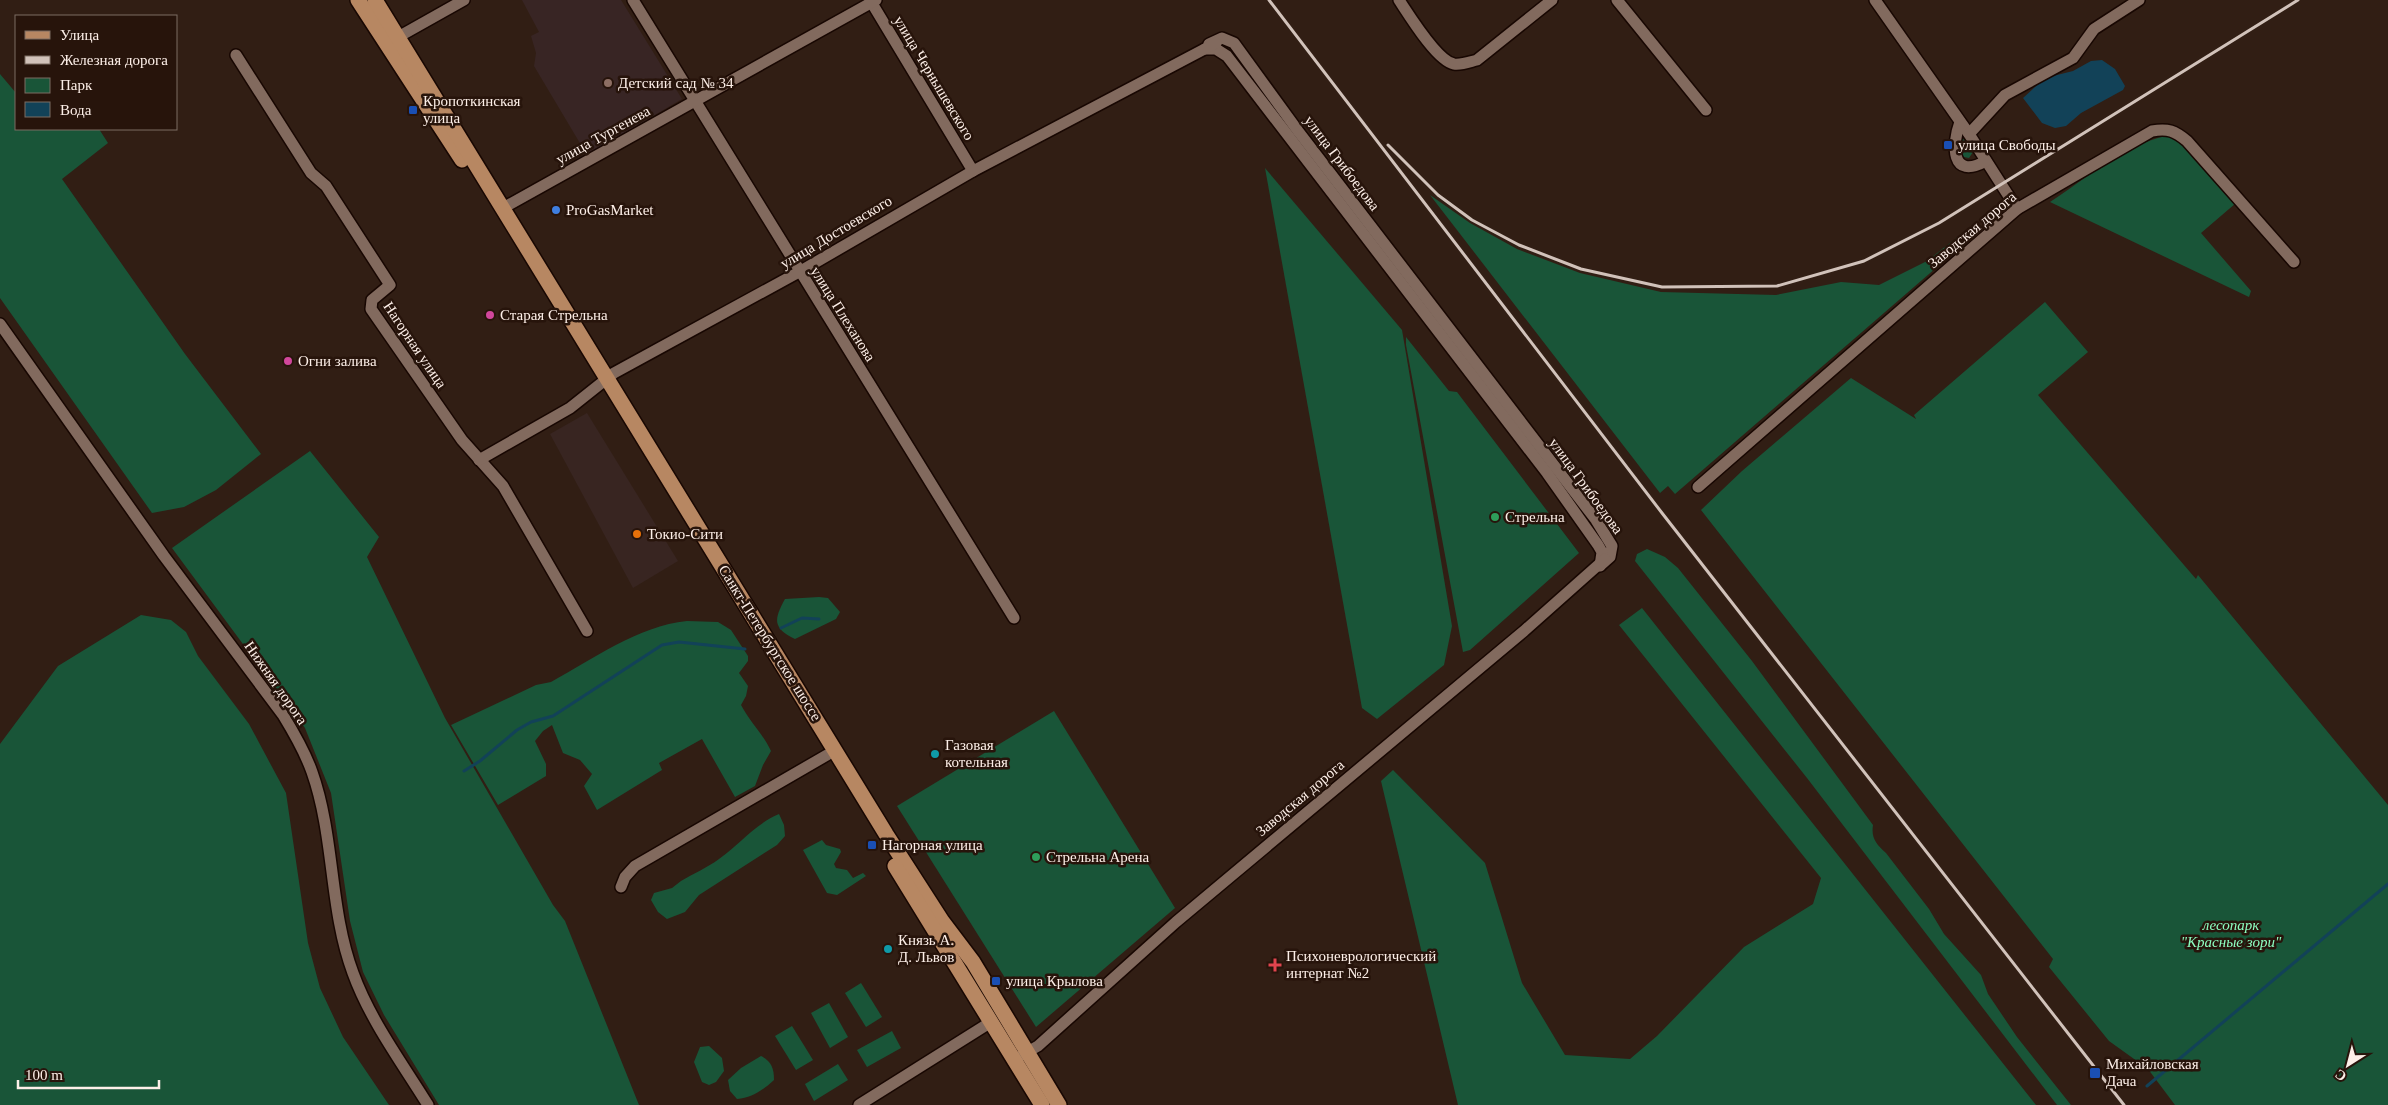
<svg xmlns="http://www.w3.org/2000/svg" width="2388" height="1105" viewBox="0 0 2388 1105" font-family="'Times New Roman',serif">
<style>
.commercial{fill:#382521}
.education{fill:#382524}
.green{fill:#195538}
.water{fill:#124258}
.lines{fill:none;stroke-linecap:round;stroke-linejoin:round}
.stream{stroke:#124258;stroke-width:3}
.minor-casing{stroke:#180702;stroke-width:14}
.major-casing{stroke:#180702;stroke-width:18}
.minor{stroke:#826a5e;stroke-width:11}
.major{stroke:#b78762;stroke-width:15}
.rail{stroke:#d1c2ba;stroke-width:3}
.education-dot{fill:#8d6e63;stroke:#27140b;stroke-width:2}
.transit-dot{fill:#1a4fb4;stroke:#27140b;stroke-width:2}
.shop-dot{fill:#3f7fe0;stroke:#27140b;stroke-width:2}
.hotel-dot{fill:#d1479c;stroke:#27140b;stroke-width:2}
.leisure-dot{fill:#2e9e5b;stroke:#27140b;stroke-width:2}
.food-dot{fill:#e8710a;stroke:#27140b;stroke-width:2}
.culture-dot{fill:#0f9aa8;stroke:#27140b;stroke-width:2}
.health-dot{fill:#e0444e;stroke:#27140b;stroke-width:2}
.labels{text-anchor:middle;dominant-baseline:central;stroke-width:5;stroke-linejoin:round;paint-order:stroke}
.street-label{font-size:15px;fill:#fdefe8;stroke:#27140b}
.poi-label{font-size:15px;fill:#fdefe8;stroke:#27140b;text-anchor:start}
.park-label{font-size:15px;font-style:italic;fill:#8cfdc0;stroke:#27140b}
</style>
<rect width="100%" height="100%" fill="#311e14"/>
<path class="commercial" d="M587,413L678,561L633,588L550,434Z"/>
<path class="education" d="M522,0H621L682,99L587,155L534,66L536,53L531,36L539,32Z"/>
<g class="green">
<path d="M0,74L16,93V129H99L108,143L62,179L185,354L261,454L216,490L184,507L152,513L0,298Z"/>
<path d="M1961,136L1973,152L1969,158L1964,157L1961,153Z"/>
<path d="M2166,136L2186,145L2236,203L2201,233L2251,291L2249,297L2050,202C2084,180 2126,144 2166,136Z"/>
<path d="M1265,168L1402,330L1452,626L1444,665L1377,719L1362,708Z"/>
<path d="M1430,195L1470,223L1517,249L1580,273L1661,292L1776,295L1841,282L1879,285L1927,261L1969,228L1974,235L1675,494L1668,486L1660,493Z"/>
<path d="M2045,302L2088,352L2038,395L2196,579L2198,575L2388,805V1105H2175L2148,1069L2109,1041L2049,967L2053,959L1701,510L1742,471L1851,378L1916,419L1914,415Z"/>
<path d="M1406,337L1449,391L1457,392L1579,553L1470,650L1463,652L1406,345Z"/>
<path d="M310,451L379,537L367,557L445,718L553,905L565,921L639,1105H439L384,1015L363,972L350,921L331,793L305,728L172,548Z"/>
<path d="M1647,549L1665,557L1678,568L1752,661L1873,825C1871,838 1876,844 1886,853L1929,909L1944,934L1981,975L1988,994L2017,1037L2071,1105H2057L1807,778L1635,561L1637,554Z"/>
<path d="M819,597L828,598L840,612L836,619L795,639C772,628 774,619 785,599Z"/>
<path d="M1642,608L2036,1105H1458L1381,781L1393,770L1485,863L1522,983L1565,1055L1630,1059L1657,1036L1744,947L1813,904L1821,878L1619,625Z"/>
<path d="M141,615L171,620L186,632L198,656L249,724L286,793L308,943L320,988L343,1037L389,1105H0V744L58,666Z"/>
<path d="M687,621L718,622L731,630L748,656V661L739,673L748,686L746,696L741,705C750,722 763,734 771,751L763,765L755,786L735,797L702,739L659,763L662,770L597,810L584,786L592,774L580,760L563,753L552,725L543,731L535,741L546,764V776L498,805L451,725L536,685L551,682C593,659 638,626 687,621Z"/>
<path d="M1054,711L1175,908L1036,1027L897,806Z"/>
<path d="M779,814L784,825L785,836L777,845L699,895L685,912L667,919L658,912L651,900L654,893L672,888L681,881C694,873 707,868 719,859C739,845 755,824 779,814Z"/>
<path d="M822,840L826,845L840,849L841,852L834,864L836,868L847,870L853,878L863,873L866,876L837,895L827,893L803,850Z"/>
<path d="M861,983L882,1017L866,1027L845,993Z"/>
<path d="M829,1003L848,1037L830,1048L811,1013Z"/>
<path d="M792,1026L813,1060L796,1070L775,1036Z"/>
<path d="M892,1031L901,1048L867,1067L857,1050Z"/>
<path d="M709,1046L722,1058L724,1071L716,1082L709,1085L702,1082L694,1062L700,1047Z"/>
<path d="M761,1056C771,1061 774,1068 774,1080C763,1090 752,1098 737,1099L730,1091L728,1080L741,1068Z"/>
<path d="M838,1064L848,1080L814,1101L805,1084Z"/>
</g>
<path class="water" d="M2102,60L2115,69L2125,86L2123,90L2081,113L2066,126L2055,128L2042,123L2023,98L2045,78L2073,71L2091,61Z"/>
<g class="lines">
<g class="stream">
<path d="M781,628L802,618L819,619"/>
<path d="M464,771L480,761L517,730L531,722L553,716L662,645L679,642L745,649"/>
<path d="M2147,1086L2388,884"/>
</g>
<g class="minor-casing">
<g id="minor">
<path d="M633,0L1014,618"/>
<path d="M870,0L973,171"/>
<path d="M1399,0C1409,15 1437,61 1454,64C1462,65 1469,62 1477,60L1552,0"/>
<path d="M1617,0L1706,110"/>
<path d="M1875,0L1969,134L2017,209"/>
<path d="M391,41L464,0"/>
<path d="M1209,44L1222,38L1234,43L1298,131L1596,520L1612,546L1610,557L1601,565"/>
<path d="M1205,49H1216L1227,56L1547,473L1598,545L1602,552L1600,566"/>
<path d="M236,55L311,173L326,186L390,285L372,300L371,309L462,440L503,486L587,631"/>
<path d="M1960,122C1952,144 1950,181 1986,161"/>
<path d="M1969,134L2005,95L2073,58L2094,29L2139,0"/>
<path d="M503,208L876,0"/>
<path d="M0,324L164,556L283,715C294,733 305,752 312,772C335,837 329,909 353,973C370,1020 402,1063 428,1105"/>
<path d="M479,460L570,408L614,373L799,272L973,171L1216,43"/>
<path d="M1698,487L2017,209L2152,131C2168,128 2175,131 2187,141L2294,262"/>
<path d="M621,887L625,877L635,866L827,755"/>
<path d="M1022,1055L1038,1046L1176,922L1524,631L1605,559"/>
<path d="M859,1105L991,1022"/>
</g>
</g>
<g class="major-casing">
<g id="major">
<path d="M358,0L462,160"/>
<path d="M375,0L886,834L942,921L973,962L1059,1105"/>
<path d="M895,866L1042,1105"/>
</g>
</g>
<use href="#minor" class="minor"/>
<use href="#major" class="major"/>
<g class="rail">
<path d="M1269,0L1662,513L2124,1105"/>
<path d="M1388,145L1438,195L1472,220L1519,245L1581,269L1662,287L1777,286L1864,261L1939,223L2298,0"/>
</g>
</g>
<circle class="education-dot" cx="608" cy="83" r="5"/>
<g class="transit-dot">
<rect x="408" y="105" width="10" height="10" rx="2.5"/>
<rect x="1943" y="140" width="10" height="10" rx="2.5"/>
<rect x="867" y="840" width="10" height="10" rx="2.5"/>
<rect x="991" y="976" width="10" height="10" rx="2.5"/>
<rect x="2089" y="1067" width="12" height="12" rx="2.5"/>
</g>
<circle class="shop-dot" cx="556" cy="210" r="5"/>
<g class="hotel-dot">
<circle cx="490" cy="315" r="5"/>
<circle cx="288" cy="361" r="5"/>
</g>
<g class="leisure-dot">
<circle cx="1495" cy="517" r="5"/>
<circle cx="1036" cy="857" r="5"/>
</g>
<circle class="food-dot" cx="637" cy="534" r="5"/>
<g class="culture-dot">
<circle cx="935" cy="754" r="5"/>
<circle cx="888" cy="949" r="5"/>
</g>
<path class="health-dot" d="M1272.5 957.5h5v5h5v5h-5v5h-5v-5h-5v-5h5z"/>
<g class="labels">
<g class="street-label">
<text transform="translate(934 78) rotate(59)">улица Чернышевского</text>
<text transform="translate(603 135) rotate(-29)">улица Тургенева</text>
<text transform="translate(1342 163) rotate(53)">улица Грибоедова</text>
<text transform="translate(1972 230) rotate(-40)">Заводская дорога</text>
<text transform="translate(836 232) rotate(-31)">улица Достоевского</text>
<text transform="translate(843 314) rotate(58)">улица Плеханова</text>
<text transform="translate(415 345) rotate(56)">Нагорная улица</text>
<text transform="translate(1586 486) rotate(54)">улица Грибоедова</text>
<text transform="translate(770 643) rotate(58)">Санкт-Петербургское шоссе</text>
<text transform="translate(276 683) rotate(55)">Нижняя дорога</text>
<text transform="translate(1300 798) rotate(-40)">Заводская дорога</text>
</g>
<g class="poi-label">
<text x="618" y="83">Детский сад № 34</text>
<text x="423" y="101">Кропоткинская<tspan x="423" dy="17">улица</tspan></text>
<text x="1958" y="145">улица Свободы</text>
<text x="566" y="210">ProGasMarket</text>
<text x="500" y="315">Старая Стрельна</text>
<text x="298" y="361">Огни залива</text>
<text x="1505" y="517">Стрельна</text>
<text x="647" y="534">Токио-Сити</text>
<text x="945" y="745">Газовая<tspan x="945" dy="17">котельная</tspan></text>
<text x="882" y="845">Нагорная улица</text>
<text x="1046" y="857">Стрельна Арена</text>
<text x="898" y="940">Князь А.<tspan x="898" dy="17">Д. Львов</tspan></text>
<text x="1286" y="956">Психоневрологический<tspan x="1286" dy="17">интернат №2</tspan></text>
<text x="1006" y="981">улица Крылова</text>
<text x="2106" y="1064">Михайловская<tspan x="2106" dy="17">Дача</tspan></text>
</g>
<g class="park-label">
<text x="2231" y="925">лесопарк<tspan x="2231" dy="17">"Красные зори"</tspan></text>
</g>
</g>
<rect x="15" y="15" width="162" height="115" fill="#27140b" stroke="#7d6c63"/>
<rect x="25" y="31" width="25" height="8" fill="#b78762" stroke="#7d6c63"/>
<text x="60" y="40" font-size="15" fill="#fdefe8">Улица</text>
<rect x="25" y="56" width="25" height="8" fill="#d1c2ba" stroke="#7d6c63"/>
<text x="60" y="65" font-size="15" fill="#fdefe8">Железная дорога</text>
<rect x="25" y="78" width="25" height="15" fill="#195538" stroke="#7d6c63"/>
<text x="60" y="90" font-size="15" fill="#fdefe8">Парк</text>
<rect x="25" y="102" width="25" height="15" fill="#124258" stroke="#7d6c63"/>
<text x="60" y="115" font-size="15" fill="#fdefe8">Вода</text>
<g transform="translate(2348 1065) rotate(216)" stroke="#27140b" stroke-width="4" paint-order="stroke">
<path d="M0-4L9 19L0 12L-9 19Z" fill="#fdefe8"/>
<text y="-8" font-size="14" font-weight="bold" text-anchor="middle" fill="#fdefe8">С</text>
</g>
<path d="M18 1080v8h141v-8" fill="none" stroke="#fdefe8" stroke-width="2.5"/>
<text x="25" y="1080" font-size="15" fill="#fdefe8" stroke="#27140b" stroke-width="4" paint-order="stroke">100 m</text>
</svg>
